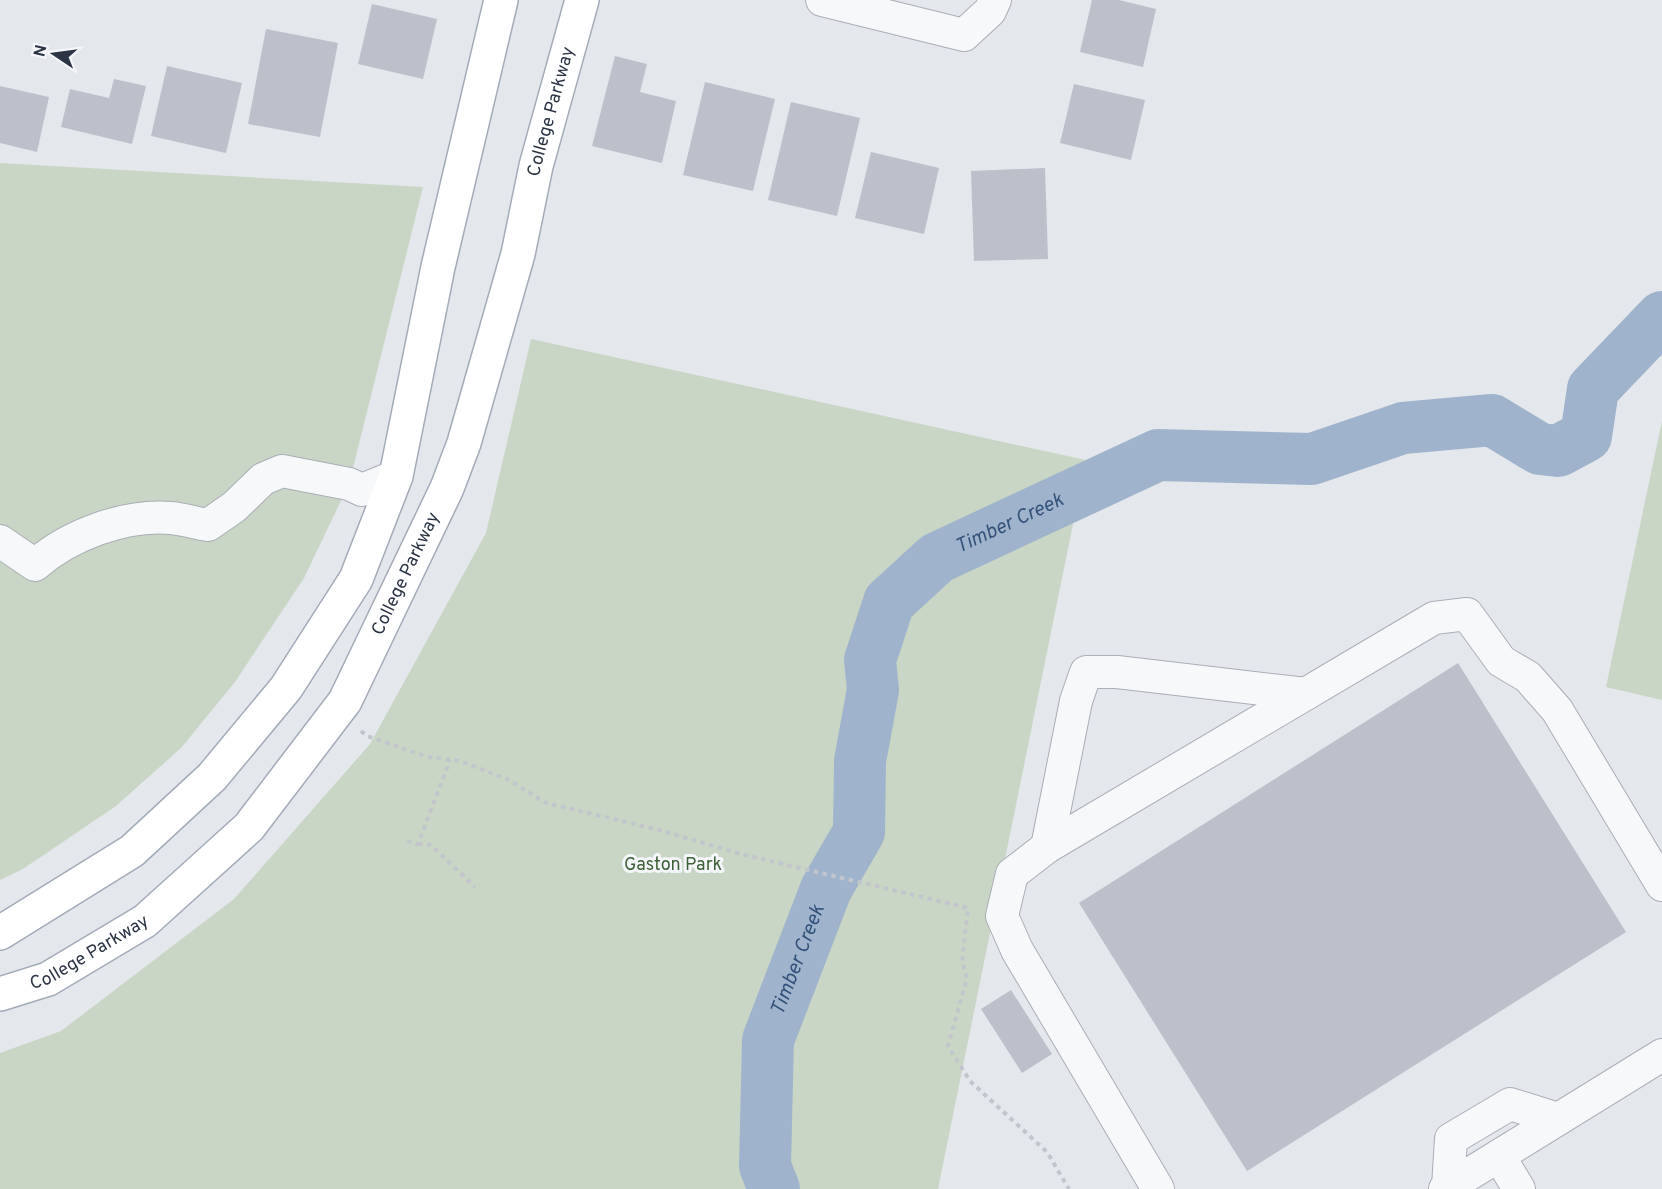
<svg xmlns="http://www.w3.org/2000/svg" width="1662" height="1189" viewBox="0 0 1662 1189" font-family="Overpass,sans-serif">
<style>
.green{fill:#c9d6c5}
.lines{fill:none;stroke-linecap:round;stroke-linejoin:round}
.river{stroke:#9fb4cc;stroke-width:52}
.building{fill:#bbc0ca}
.minor-casing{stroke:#a9aeb7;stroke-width:34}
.major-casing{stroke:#a3abb8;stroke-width:36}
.path{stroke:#c2c5cb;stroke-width:4;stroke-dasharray:4.5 4.5;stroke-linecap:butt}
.minor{stroke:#f7f8fa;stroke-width:32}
.major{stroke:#fff;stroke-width:33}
.labels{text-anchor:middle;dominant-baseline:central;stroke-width:6;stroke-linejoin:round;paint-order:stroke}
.street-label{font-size:18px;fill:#2b3445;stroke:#f4f6f9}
.park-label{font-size:18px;fill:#3f6138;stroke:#f4f6f9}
.water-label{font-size:20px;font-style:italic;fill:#34527a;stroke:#f4f6f9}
</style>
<rect width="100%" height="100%" fill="#e4e7ec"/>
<g class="green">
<path d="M0,163L423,187L349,484L304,578L235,682L181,748L116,806L23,869L0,880Z"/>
<path d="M531,339L1086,460L938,1189H0V1053L61,1031L234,899L370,744L486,533Z"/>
<path d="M1662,421V700L1606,687Z"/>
</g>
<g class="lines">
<path class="river" id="s1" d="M774,1189L765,1166L768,1040L826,889L859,832L860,761L873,690L870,660L889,602L937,558L1158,455L1312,459L1403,428L1492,420L1540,449L1558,451L1586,436L1593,389L1662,317"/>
</g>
<g class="building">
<path d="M1092,0H1119L1156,9L1143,67L1080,52Z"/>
<path d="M372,4L437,19L423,79L358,64Z"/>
<path d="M266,29L338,43L320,137L248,124Z"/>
<path d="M615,56L647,64L640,92L676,101L662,163L592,146Z"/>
<path d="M167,66L242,83L226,153L151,136Z"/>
<path d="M114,79L146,86L132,144L61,127L70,89L109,98Z"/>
<path d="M705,82L775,99L753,191L683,175Z"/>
<path d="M1074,84L1145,100L1131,160L1060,143Z"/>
<path d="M0,86L49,97L37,152L0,143Z"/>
<path d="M791,102L860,118L837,216L768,200Z"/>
<path d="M871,152L939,168L924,234L855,218Z"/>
<path d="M1045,168L1048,259L974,261L971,171Z"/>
<path d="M1458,663L1626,932L1247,1171L1079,903Z"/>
<path d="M1011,990L1052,1054L1022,1073L981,1009Z"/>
</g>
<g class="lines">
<g class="minor-casing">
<g id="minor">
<path d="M822,0L964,35L990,11L995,0"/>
<path d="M0,541L35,565C69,535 125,514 171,518C183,519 196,523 208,525L234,507L263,479L282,471L349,484L362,490L396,476"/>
<path d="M1047,847L1076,701L1086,672H1117L1306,694"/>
<path d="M1499,1156L1519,1189"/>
<path d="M1448,1187L1451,1139L1510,1104L1558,1119"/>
<path d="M1158,1189L1017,950L1002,916L1012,874L1047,847L1434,618L1467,614L1501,661L1528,677L1557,710L1662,885"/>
<path d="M1445,1189L1662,1055"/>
</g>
</g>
<g class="major-casing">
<g id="major">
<path d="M0,933L132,851L212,777L286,688L356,579L396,476L438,267L501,0"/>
<path id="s2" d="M0,994L48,979L145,921L249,827L345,701L447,488L464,443L518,254L536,166L582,0"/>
</g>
</g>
<g class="path">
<path d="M361,731L367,736L428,757L460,761L509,780L546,803L656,829L741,854L968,908L962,962L967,978L948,1046L970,1081L1047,1152L1069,1189"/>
<path d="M407,841L418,844L450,760"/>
<path d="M418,844L431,845L475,887"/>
</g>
<use href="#minor" class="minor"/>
<use href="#major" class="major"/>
</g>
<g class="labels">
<g class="street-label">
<text stroke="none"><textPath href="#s2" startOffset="1089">College Parkway</textPath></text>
<text stroke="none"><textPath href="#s2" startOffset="603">College Parkway</textPath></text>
<text stroke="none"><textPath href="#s2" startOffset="99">College Parkway</textPath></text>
</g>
<g class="park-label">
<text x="673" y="865">Gaston Park</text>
</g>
<g class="water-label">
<text stroke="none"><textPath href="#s1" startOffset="758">Timber Creek</textPath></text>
<text stroke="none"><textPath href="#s1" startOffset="236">Timber Creek</textPath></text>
</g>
</g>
<g transform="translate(54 54) rotate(283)" stroke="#f4f6f9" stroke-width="4.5" paint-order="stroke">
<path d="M0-4.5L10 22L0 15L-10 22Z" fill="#2b3445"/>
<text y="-9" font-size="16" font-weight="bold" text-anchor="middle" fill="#2b3445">N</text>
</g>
</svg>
